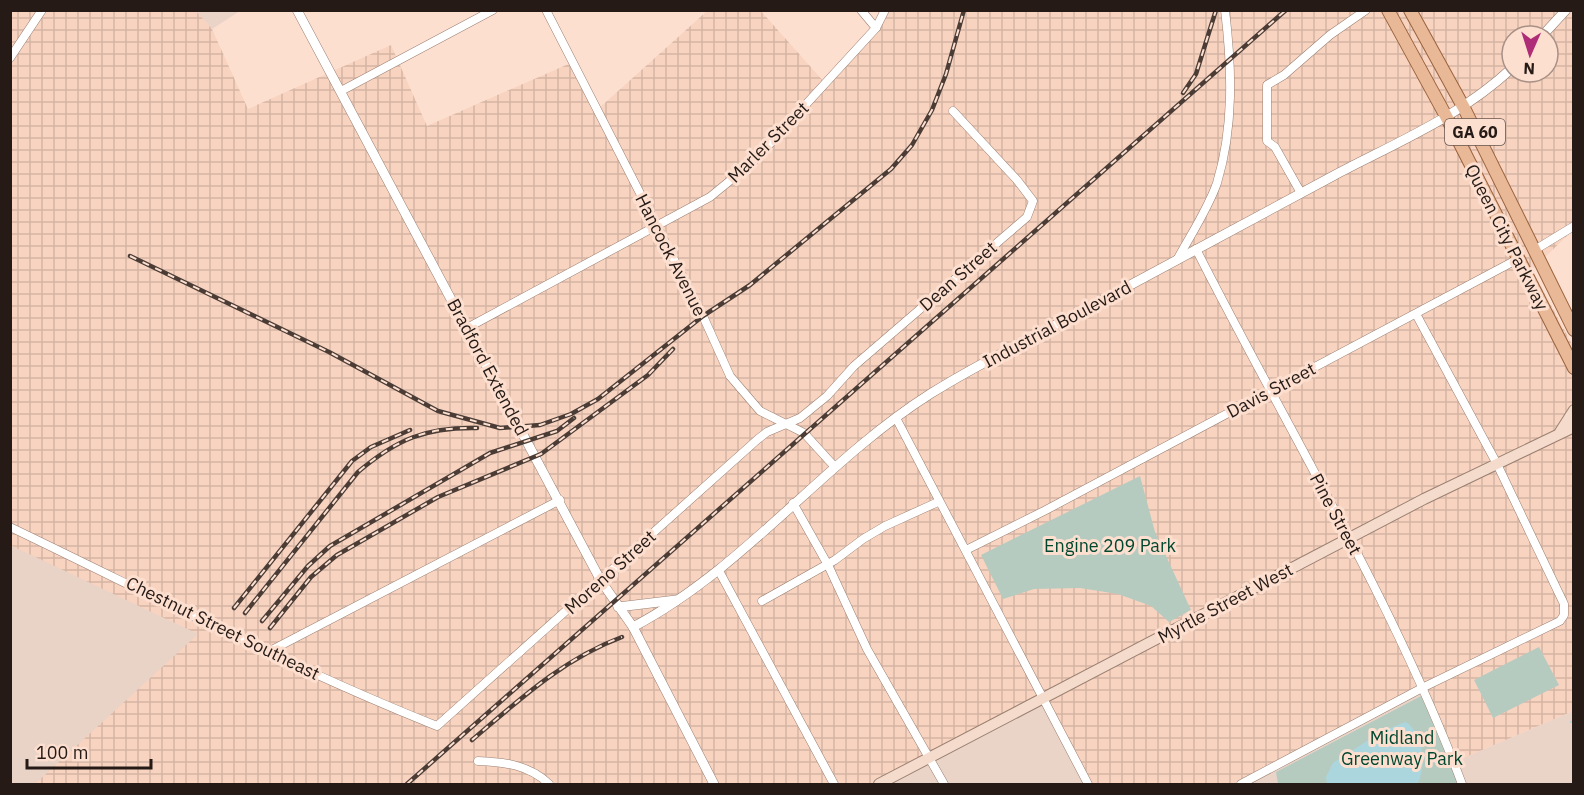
<svg xmlns="http://www.w3.org/2000/svg" width="1584" height="795" viewBox="0 0 1584 795" font-family="'IBM Plex Sans',sans-serif">
<style>
.commercial{fill:#ead3c7}
.industrial{fill:url(#industrial-grid);fill-rule:evenodd}
.education{fill:#e9d3c6}
.green{fill:#b6cbc0}
.water{fill:#acd6de}
.lines{fill:none;stroke-linecap:round;stroke-linejoin:round}
.stream{stroke:#acd6de;stroke-width:2}
.minor-casing{stroke:#9b8072;stroke-width:9}
.tertiary-casing{stroke:#9b8072;stroke-width:10}
.secondary-casing{stroke:#9b8072;stroke-width:12}
.primary-casing{stroke:#9a623c;stroke-width:14}
.minor{stroke:#fff;stroke-width:8}
.tertiary{stroke:#fff;stroke-width:9}
.secondary{stroke:#f4dbcb;stroke-width:10}
.primary{stroke:#e8b897;stroke-width:12}
.rail-casing{stroke:#4b3d36;stroke-width:4.5}
.rail{stroke:#fddfd0;stroke-width:2;stroke-dasharray:7;stroke-linecap:butt}
.labels{text-anchor:middle;dominant-baseline:central;stroke-width:6;stroke-linejoin:round;paint-order:stroke}
.shield{fill:#fddfd0;stroke:#66554d;stroke-width:1.5}
.shield-label{font-size:16px;font-weight:bold;fill:#251a15}
.street-label{font-size:18px;fill:#251a15;stroke:#fddfd0}
.park-label{font-size:18px;fill:#004730;stroke:#fddfd0}
</style>
<defs>
<pattern id="industrial-grid" width="8" height="8" patternUnits="userSpaceOnUse" patternTransform="scale(1.5)"><rect width="8" height="8" fill="#f8d3c0"/><path d="M0 4h8M4 0v8" fill="none" stroke="#d4b5a4"/></pattern>
</defs>
<rect width="100%" height="100%" fill="#fddfd0"/>
<g class="commercial">
<path d="M196,11H240L212,29Z"/>
<path d="M1424,687L1454,762L1573,711V784H1240Z"/>
<path d="M1048,699L1090,784H880Z"/>
</g>
<path class="industrial" d="M10,11H196L212,29L248,109L391,45L427,126L573,62L597,110L707,11H761L825,83L878,33L889,11H1573V230L1532,270L1573,346V711L1454,762L1424,688L1240,784H1090L1048,700L880,784H11ZM1512,36H1548V72H1512Z"/>
<path class="education" d="M10,545L198,634L35,784H16L11,781Z"/>
<g class="green">
<path d="M1140,476L1155,532L1191,610L1169,622L1151,606L1118,594L1080,588L1034,589L1003,599L981,555Z"/>
<path d="M1539,647L1559,685L1493,718L1474,680Z"/>
<path d="M1423,695L1458,784H1278L1276,772Z"/>
</g>
<path class="water" d="M1405,722C1423,730 1427,769 1417,784H1327L1326,777L1333,763L1381,732Z"/>
<g class="lines">
<path class="stream" d="M1571,722L1574,721"/>
<g class="minor-casing">
<g id="minor">
<path d="M546,10L703,316L730,376L760,411L804,433L834,466"/>
<path d="M861,10L876,28"/>
<path d="M10,58L42,10"/>
<path d="M341,91L493,10"/>
<path d="M1301,193L1275,147L1267,141V85L1284,75L1330,35L1366,10"/>
<path d="M1196,249C1286,427 1392,598 1462,784"/>
<path d="M1533,251L1574,226"/>
<path d="M1177,260C1190,236 1208,209 1217,183C1234,127 1232,68 1225,10"/>
<path d="M467,328L710,197L754,161L876,28L885,10"/>
<path d="M896,418L1088,784"/>
<path d="M793,503L828,565L867,649L944,784"/>
<path d="M10,527C152,595 291,668 437,726L758,439L767,432L800,418L827,396L854,366L1027,217L1033,201L1017,180L953,111"/>
<path d="M966,550L1044,511L1518,259"/>
<path d="M719,571L834,784"/>
<path d="M762,601L835,560L863,539L885,526L938,502"/>
<path d="M268,652L560,500"/>
<path d="M478,761C505,762 529,765 549,784"/>
<path d="M1241,784L1424,687L1560,621L1564,615V604L1497,464L1416,314"/>
</g>
</g>
<g class="tertiary-casing">
<g id="tertiary">
<path d="M297,10L601,581L633,627L714,784"/>
<path d="M1542,36L1566,10"/>
<path d="M618,607L676,600"/>
<path d="M633,627C745,568 823,462 930,394C979,363 1032,338 1082,311C1166,266 1249,221 1333,176C1395,143 1460,117 1512,68"/>
</g>
</g>
<g class="secondary-casing">
<g id="secondary">
<path d="M1560,432L1574,410"/>
<path d="M879,784L1424,499L1574,427"/>
</g>
</g>
<g class="primary-casing">
<g id="primary">
<path d="M1388,10L1447,118L1574,368"/>
<path d="M1410,10L1464,108L1574,330"/>
</g>
</g>
<use href="#minor" class="minor"/>
<use href="#tertiary" class="tertiary"/>
<use href="#secondary" class="secondary"/>
<use href="#primary" class="primary"/>
<g class="rail-casing">
<g id="rail">
<path d="M1183,93L1196,74L1216,10"/>
<path d="M130,256L329,352L438,411L500,428L540,425L571,414L598,399L703,316L750,285L891,169L912,145L932,110L946,74L964,10"/>
<path d="M234,608L352,461L371,447L410,430"/>
<path d="M245,613L358,472C397,439 426,427 477,428"/>
<path d="M262,621L308,566L330,546L490,453L557,431L574,418"/>
<path d="M270,628L311,577L337,555L438,497L541,454L648,375L673,349"/>
<path d="M472,740C519,700 563,659 622,637"/>
<path d="M407,784L1286,10"/>
</g>
</g>
<use href="#rail" class="rail"/>
</g>
<g class="labels">
<rect class="shield" x="1445" y="119" width="60" height="26" rx="4.5"/>
<g class="shield-label">
<text x="1475" y="132">GA 60</text>
</g>
<g class="street-label">
<text transform="translate(768 142) rotate(-45)">Marler Street</text>
<text transform="translate(1507 237) rotate(63)">Queen City Parkway</text>
<text transform="translate(671 255) rotate(63)">Hancock Avenue</text>
<text transform="translate(958 276) rotate(-41)">Dean Street</text>
<text transform="translate(1057 324) rotate(-28)">Industrial Boulevard</text>
<text transform="translate(488 367) rotate(62)">Bradford Extended</text>
<text transform="translate(1271 390) rotate(-28)">Davis Street</text>
<text transform="translate(1336 514) rotate(62)">Pine Street</text>
<text transform="translate(610 572) rotate(-42)">Moreno Street</text>
<text transform="translate(1225 603) rotate(-28)">Myrtle Street West</text>
<text transform="translate(223 628) rotate(26)">Chestnut Street Southeast</text>
</g>
<g class="park-label">
<text x="1110" y="545">Engine 209 Park</text>
<text x="1402" y="737">Midland<tspan x="1402" dy="21">Greenway Park</tspan></text>
</g>
</g>
<rect width="1584" height="795" fill="none" stroke="#251a15" stroke-width="24"/>
<g transform="translate(1530 54) rotate(183)"><circle r="28" fill="#fddfd0" stroke="#a79085" stroke-width="1.5"/>
<path d="M0-4.5L10 22L0 15L-10 22Z" fill="#af2c77"/>
<text y="-9" font-size="16" font-weight="bold" text-anchor="middle" fill="#251a15">N</text>
</g>
<path d="M27 759v9h124v-9" fill="none" stroke="#251a15" stroke-width="3"/>
<text x="36" y="759" font-size="18" fill="#251a15" stroke="#fddfd0" stroke-width="4.5" paint-order="stroke">100 m</text>
</svg>
